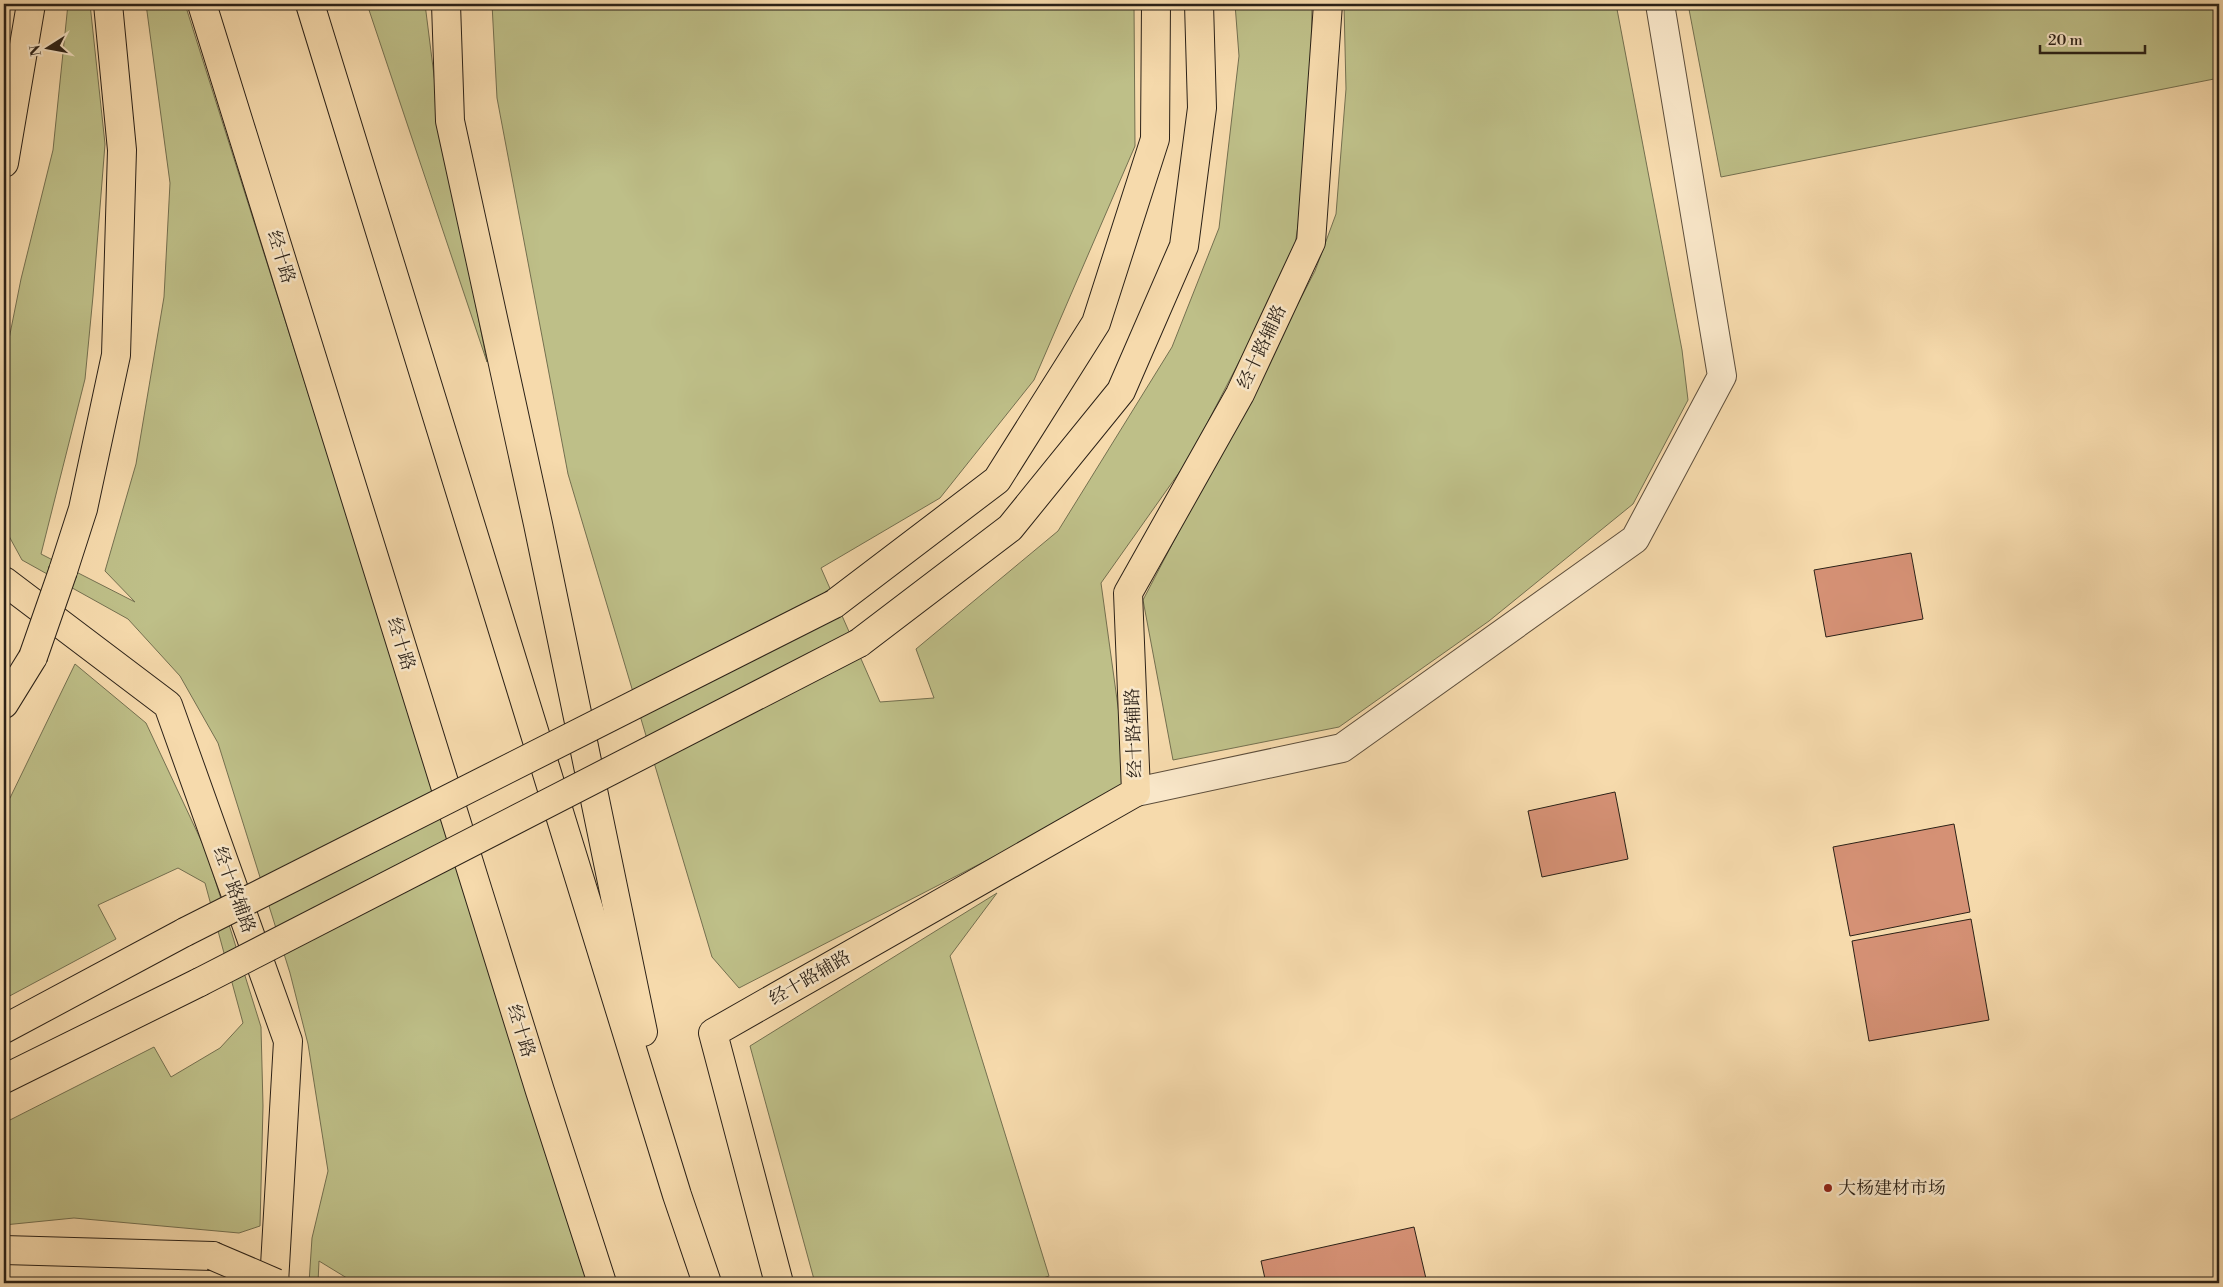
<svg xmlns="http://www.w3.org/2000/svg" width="2223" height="1287" viewBox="0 0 2223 1287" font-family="'Libre Bodoni','Noto Serif SC',serif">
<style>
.green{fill:#bebf88;stroke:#747050}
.building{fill:#d59175;stroke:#2b2117}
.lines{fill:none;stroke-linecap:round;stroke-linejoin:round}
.minor-casing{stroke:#5e4f3c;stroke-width:30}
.major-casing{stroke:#2b2117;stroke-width:30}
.highway-casing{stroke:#2b2117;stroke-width:30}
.minor{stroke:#f9e7c9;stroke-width:28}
.major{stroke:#f6daac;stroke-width:28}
.highway{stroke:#f6daac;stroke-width:28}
.highway-bridge-casing{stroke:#2b2117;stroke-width:30;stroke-linecap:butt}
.highway-bridge{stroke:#f6daac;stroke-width:28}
.poi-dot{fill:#8f2418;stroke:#f9e7c9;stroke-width:2}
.labels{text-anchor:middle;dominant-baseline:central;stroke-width:5;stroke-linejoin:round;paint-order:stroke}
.street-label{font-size:18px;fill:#2b2117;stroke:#f9e7c9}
.poi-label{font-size:18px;fill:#2b2117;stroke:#f9e7c9;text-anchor:start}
</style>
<rect width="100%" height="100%" fill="#f6daac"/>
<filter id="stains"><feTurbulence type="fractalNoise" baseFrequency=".004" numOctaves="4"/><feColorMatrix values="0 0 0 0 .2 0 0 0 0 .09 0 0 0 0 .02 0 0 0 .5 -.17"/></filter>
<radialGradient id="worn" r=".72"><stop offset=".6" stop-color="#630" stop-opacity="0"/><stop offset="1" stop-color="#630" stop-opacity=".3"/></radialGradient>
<g class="green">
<path d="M68,4H90L105,144L93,296L85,379L41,554L135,602L105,571L136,464L164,297L170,183L146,4H185L590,1283H355L319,1261L318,1283H309L312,1238L328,1171L308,1044L290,973L218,743L180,676L128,619L22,560L4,527V364L21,279L53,150Z"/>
<path d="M367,4H425L439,115L487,362Z"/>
<path d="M492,4H1134L1135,146L1034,380L940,498L821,568L880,702L934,698L916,649L1058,531L1172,347L1219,228L1239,56L1235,4H1312L1309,154L1293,258L1188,460L1101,583L1129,787L739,988L712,957L568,474L497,98Z"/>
<path d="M1344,4H1616L1682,350L1688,400L1633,504L1489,621L1339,727L1173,760L1143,600L1315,271L1336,214L1346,89Z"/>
<path d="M1688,4H2219V78L1721,177Z"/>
<path d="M75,664L146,723L206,851L261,1027L263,1106L260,1226L239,1233L74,1218L4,1225V1123L154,1047L171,1077L220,1048L243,1023L205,883L178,868L98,905L116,939L4,999V806L10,798Z"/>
<path d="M997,893L950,956L1049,1276L1029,1283H815L750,1046Z"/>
</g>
<g class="building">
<path d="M1911,553L1923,619L1826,637L1814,570Z"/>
<path d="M1615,792L1628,859L1542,877L1528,811Z"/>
<path d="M1954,824L1970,912L1850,936L1833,847Z"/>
<path d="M1971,919L1989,1020L1869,1041L1852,941Z"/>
<path d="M1414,1227L1427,1283H1266L1261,1261Z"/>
</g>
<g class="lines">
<g class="minor-casing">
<path id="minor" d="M1136,792L1342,748L1635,539L1722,376L1660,4"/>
</g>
<g class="major-casing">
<g id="major">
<path d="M4,163L31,4"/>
<path d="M4,581L168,705L288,1041L274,1283"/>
<path d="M779,1283L713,1033L1136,792L1128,593L1240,394L1311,242L1328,4"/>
</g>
</g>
<g class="highway-casing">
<g id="highway">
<path d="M202,4L540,1091L602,1283"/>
<path d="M310,4L677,1195L707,1283"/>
<path d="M446,4L450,121L538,524L643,1032"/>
<path d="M63,571L83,509L116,355L122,150L108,4"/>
<path d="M834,604L997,480L1096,323L1155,139L1156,4"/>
<path d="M859,643L1010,528L1121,391L1184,246L1202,108L1199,4"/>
<path d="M4,704L33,657"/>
<path d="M4,1029L185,932"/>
<path d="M4,1079L200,982"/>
<path d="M4,1250L213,1256"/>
</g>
</g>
<use href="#minor" class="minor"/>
<use href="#major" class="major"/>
<use href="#highway" class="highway"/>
<g class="highway-bridge-casing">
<g id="highway-bridge">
<path d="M33,657L63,571"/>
<path d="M185,932L834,604"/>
<path d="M200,982L859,643"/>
<path d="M213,1256L276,1283"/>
</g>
</g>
<use href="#highway-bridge" class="highway-bridge"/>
</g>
<circle class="poi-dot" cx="1828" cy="1188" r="5"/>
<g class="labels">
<g class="street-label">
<text transform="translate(281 257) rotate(73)">经十路</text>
<text transform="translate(1262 347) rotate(-65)">经十路辅路</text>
<text transform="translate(401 644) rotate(73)">经十路</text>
<text transform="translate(1134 733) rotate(-92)">经十路辅路</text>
<text transform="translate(234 890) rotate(70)">经十路辅路</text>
<text transform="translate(810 978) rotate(-30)">经十路辅路</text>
<text transform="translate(521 1031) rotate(73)">经十路</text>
</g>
<g class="poi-label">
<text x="1838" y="1188">大杨建材市场</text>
</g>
</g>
<rect width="2223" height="1287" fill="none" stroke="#f6daac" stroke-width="20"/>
<rect x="5" y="5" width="2213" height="1277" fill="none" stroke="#2b2117" stroke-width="2.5"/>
<rect x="10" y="10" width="2203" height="1267" fill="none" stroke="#2b2117"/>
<g transform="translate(48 48) rotate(259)" stroke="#f9e7c9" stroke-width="4" paint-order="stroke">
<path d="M0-4L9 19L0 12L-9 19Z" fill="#2b2117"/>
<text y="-8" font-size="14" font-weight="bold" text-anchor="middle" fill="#2b2117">N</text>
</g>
<path d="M2040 45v8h105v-8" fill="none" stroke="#2b2117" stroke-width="2.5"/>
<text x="2048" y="45" font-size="15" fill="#2b2117" stroke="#f9e7c9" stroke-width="4" paint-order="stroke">20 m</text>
<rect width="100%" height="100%" filter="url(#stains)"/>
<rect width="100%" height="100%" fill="url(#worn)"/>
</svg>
